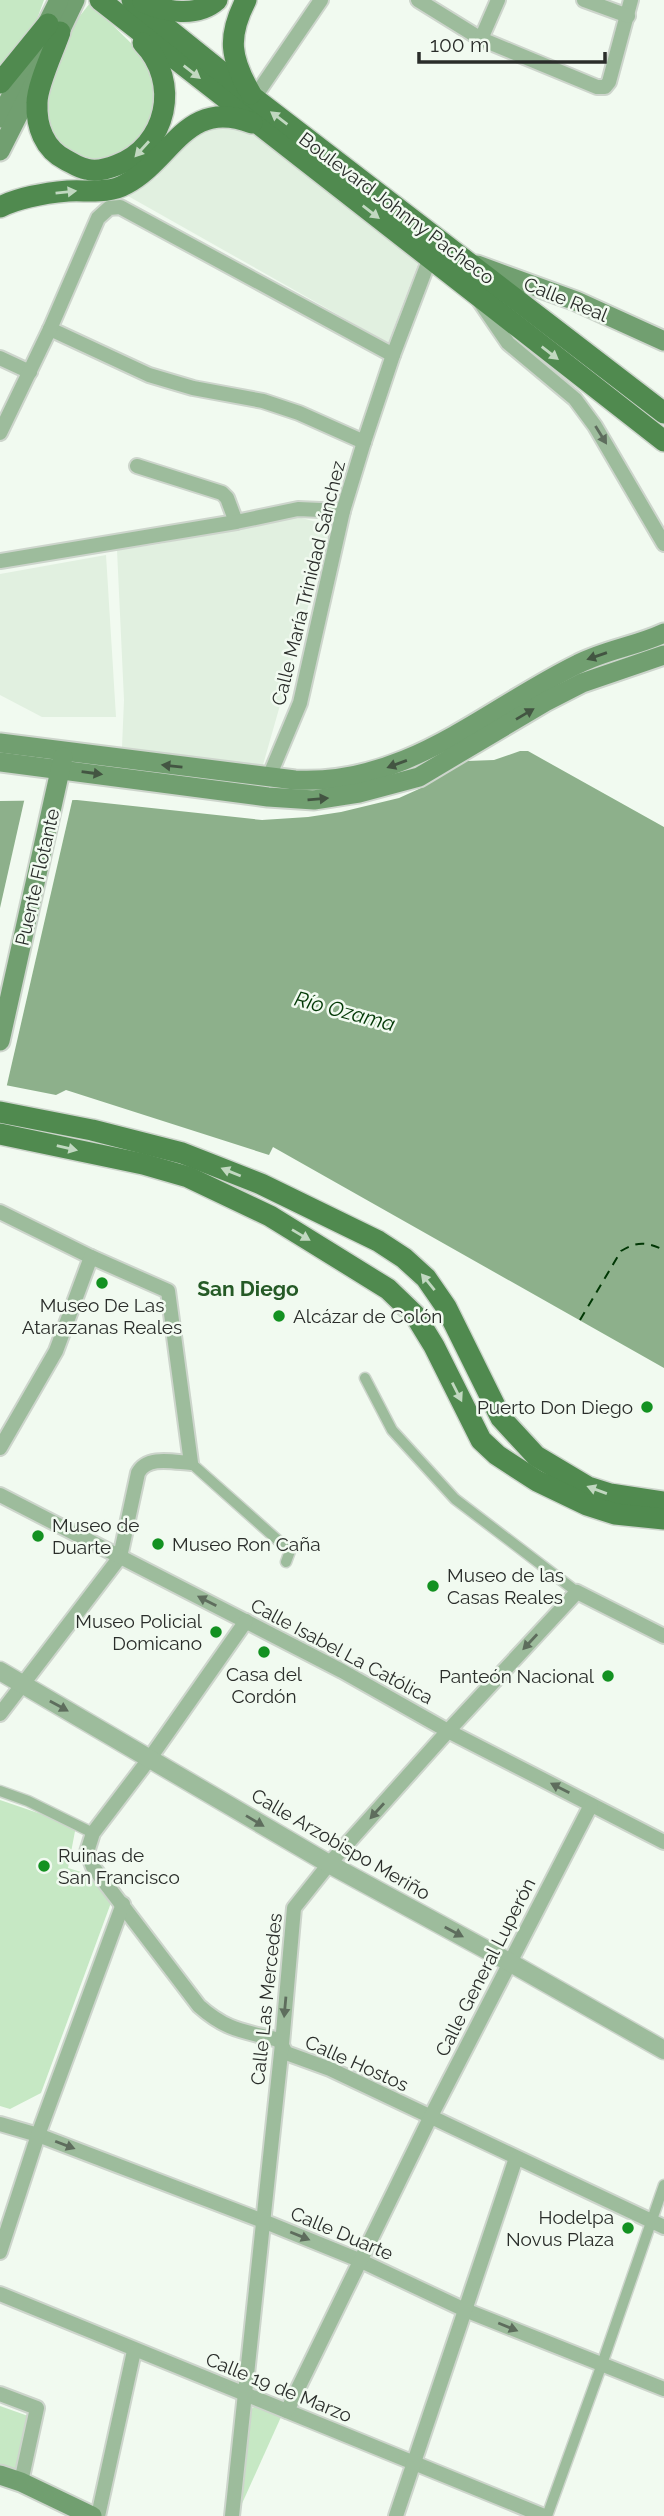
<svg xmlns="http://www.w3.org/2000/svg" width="664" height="2516" viewBox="0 0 664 2516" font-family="Raleway,sans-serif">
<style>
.built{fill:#e1f0e0}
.green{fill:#c6e8c4}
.water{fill:#8db08b}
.pier{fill:#f1faf0}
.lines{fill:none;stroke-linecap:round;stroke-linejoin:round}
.ferry{stroke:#003704;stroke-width:2;stroke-dasharray:9 7;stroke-linecap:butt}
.pedestrian-casing{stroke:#cdd5cc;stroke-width:13}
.minor-casing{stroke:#cdd5cc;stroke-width:18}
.tertiary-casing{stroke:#cdd5cc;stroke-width:21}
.secondary-casing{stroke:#cdd5cc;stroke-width:23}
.primary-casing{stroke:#cdd5cc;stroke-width:24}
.pedestrian{stroke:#9dbc9c;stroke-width:10}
.minor{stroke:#9dbc9c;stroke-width:14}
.tertiary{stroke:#9dbc9c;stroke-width:18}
.secondary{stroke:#719f70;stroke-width:19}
.primary{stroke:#508a4f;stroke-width:21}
.oneway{fill:#c1d8c0}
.oneway2{fill:#5e6d5d}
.oneway3{fill:#435542}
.poi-dot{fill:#139121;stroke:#f1faf0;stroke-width:2.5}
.labels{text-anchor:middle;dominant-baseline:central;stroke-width:5;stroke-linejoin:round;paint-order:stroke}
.street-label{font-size:19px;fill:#2a2d2a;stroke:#f1faf0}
.poi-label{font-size:19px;fill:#2a2d2a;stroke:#f1faf0;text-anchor:start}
.water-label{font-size:21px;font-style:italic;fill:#003704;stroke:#f1faf0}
.neighbourhood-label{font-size:21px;font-weight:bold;fill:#255a26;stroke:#f1faf0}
</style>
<rect width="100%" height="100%" fill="#f1faf0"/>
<g class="built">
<path d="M216,123L266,135L419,261L388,343L128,196L157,177L186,139Z"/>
<path d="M298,517L331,526L263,765L185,757L122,747L124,700L117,550L154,545Z"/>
<path d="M106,555L116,717H42L0,695V574Z"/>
</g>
<g class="green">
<path d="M0,0H44L33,30L0,78Z"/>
<path d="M90,3L138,50L159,86L153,126L122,155L102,160L81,157L51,138L40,98L72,26Z"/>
<path d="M0,1800L76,1826L68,1868L91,1875L112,1900L41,2093L10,2109L0,2106Z"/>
<path d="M0,2406L31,2417L17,2472L0,2467Z"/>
<path d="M254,2407H257L281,2417L240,2508L250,2410Z"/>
</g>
<path class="water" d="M520,751H528L544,760L664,827V1368L273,1147L269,1155L66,1090L56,1095L0,1084V801L77,800L262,820L308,817L341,812L399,798L419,789L458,764L467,761L494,760Z"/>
<path class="pier" d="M25,797H73L6,1089L0,1088V908Z"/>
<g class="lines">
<path class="ferry" d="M580,1320L621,1251C637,1241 647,1242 664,1250"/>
<g class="pedestrian-casing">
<g id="pedestrian">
<path d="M365,1378L392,1430L455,1499L577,1592"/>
<path d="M191,1463L290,1551L286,1562"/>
<path d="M0,1791L28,1801L93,1833"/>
<path d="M547,2516L602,2364L664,2185"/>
</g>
</g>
<g class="minor-casing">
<g id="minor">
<path d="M418,0L481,39L597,87H605L609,82L631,0"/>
<path d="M584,0L628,16"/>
<path d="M481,39L498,0"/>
<path d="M254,98L321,0"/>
<path d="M480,302L508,343L575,399L595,426L664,544"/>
<path d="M50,329L149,375L193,388L263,401L299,413L364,442"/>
<path d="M0,358L30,372"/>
<path d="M0,433L50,329L98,218L109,208L120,207L393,355"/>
<path d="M137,466L222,493L227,498L236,522"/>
<path d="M0,561L236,522L298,509L343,511"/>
<path d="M269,777L300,703L343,511L364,442L393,355L433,250"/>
<path d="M0,1212L91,1257L168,1291L191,1463C174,1462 147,1455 138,1473L120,1557L0,1714"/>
<path d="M0,1448L56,1351L91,1257"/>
<path d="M0,1495L342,1671L448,1731L664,1842"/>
<path d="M246,1621L150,1758L93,1833L87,1852L93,1867L199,2006C227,2031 244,2031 279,2040L286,2053L330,2069L664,2227"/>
<path d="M0,2124L38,2135L263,2221L359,2260L465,2310L664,2389"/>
<path d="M0,2252L38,2135L123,1904"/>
<path d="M0,2294L544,2516"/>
<path d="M0,2394L37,2408L21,2482"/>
<path d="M287,2411L430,2118L591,1805"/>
<path d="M98,2516L134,2351"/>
<path d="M232,2516L282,2044L294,1908L329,1864L448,1731L577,1592L664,1636"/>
<path d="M396,2516L516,2158"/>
</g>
</g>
<g class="tertiary-casing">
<path id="tertiary" d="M0,1671L329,1864L509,1962L664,2050"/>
</g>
<g class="secondary-casing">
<g id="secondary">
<path d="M54,44L75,0"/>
<path d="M0,118L59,0"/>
<path d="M0,151L39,74"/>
<path d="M477,265L576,301L664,341"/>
<path d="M0,743L295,780C407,786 484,710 578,664C605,650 636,646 664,633"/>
<path d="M0,762L268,797L314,800L359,793L419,777L545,702L582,683L664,655"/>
<path d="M0,1041L63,757"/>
<path d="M0,2475L21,2482L92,2516"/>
</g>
</g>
<g class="primary-casing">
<g id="primary">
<path d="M100,0L664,441"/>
<path d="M132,0L254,98L664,413"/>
<path d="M246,0C227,37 230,58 251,94"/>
<path d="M143,2C165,12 197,18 217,0"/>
<path d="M60,32C54,50 37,85 37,103C36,126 44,149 66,160C72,163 79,168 86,169C96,172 107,169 117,165C167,146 181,82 143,43"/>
<path d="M0,83L48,24"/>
<path d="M0,207C20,197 46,193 68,191C88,190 109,194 126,184C173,159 186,97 252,123"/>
<path d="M0,1112L92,1130L182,1153L261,1184L378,1241L404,1258L426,1278L446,1307L501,1418L536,1456L588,1487L610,1494L664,1502"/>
<path d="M0,1134L143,1164L188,1177L270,1216L388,1289L415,1315L434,1346L481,1440L497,1455L537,1481L587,1505L615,1514L664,1519"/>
</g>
</g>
<use href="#pedestrian" class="pedestrian"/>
<use href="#minor" class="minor"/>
<use href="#tertiary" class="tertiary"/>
<use href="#secondary" class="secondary"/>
<use href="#primary" class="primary"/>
</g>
<defs><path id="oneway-solid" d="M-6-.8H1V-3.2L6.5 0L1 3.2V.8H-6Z" transform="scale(1.75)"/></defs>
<g class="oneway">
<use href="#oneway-solid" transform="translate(192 72) rotate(38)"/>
<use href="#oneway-solid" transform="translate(279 118) rotate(-143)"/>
<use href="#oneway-solid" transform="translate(142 149) rotate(132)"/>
<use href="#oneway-solid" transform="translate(66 192) rotate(-6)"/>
<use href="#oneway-solid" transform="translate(371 212) rotate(38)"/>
<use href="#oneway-solid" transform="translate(550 353) rotate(38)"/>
<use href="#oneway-solid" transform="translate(67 1148) rotate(13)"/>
<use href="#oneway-solid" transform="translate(231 1172) rotate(-158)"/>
<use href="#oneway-solid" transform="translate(301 1235) rotate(31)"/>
<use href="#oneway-solid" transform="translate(428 1282) rotate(-129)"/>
<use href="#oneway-solid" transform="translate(457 1392) rotate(63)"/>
<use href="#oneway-solid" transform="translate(597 1490) rotate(-160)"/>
</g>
<g class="oneway2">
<use href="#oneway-solid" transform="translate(601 435) rotate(58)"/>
<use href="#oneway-solid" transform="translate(207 1601) rotate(-153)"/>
<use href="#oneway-solid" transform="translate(530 1642) rotate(133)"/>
<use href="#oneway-solid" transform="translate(59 1706) rotate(29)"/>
<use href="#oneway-solid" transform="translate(560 1788) rotate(-153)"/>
<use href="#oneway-solid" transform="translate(377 1811) rotate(132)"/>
<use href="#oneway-solid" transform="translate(255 1821) rotate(31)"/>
<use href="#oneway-solid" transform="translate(454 1932) rotate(28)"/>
<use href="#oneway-solid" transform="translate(285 2007) rotate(95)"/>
<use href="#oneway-solid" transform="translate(65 2145) rotate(21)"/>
<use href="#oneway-solid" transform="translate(300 2236) rotate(22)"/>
<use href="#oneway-solid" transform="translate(508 2327) rotate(22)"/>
</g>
<g class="oneway3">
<use href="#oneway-solid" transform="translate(597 656) rotate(161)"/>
<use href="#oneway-solid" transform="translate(525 714) rotate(-31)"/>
<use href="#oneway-solid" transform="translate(397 764) rotate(160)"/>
<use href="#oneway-solid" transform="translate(172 766) rotate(-174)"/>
<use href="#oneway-solid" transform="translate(92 773) rotate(8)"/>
<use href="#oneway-solid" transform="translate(318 799) rotate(-5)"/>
</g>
<g class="poi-dot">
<circle cx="102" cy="1283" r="7"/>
<circle cx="279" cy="1316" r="7"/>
<circle cx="647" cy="1407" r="7"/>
<circle cx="38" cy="1536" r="7"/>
<circle cx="158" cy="1544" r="7"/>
<circle cx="433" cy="1586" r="7"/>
<circle cx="216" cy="1632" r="7"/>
<circle cx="264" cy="1652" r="7"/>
<circle cx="608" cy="1676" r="7"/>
<circle cx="44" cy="1866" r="7"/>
<circle cx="628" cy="2228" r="7"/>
</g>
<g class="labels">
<g class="street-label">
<text transform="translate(397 208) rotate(37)">Boulevard Johnny Pacheco</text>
<text transform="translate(566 299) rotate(22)">Calle Real</text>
<text transform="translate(308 583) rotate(-76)">Calle María Trinidad Sánchez</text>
<text transform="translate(37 877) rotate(-77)">Puente Flotante</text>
<text transform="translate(342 1651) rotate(28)">Calle Isabel La Católica</text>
<text transform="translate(341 1844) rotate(30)">Calle Arzobispo Meriño</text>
<text transform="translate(485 1967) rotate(-63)">Calle General Luperón</text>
<text transform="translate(266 1999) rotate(-84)">Calle Las Mercedes</text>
<text transform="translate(357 2063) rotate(24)">Calle Hostos</text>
<text transform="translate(342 2233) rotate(23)">Calle Duarte</text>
<text transform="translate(279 2387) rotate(22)">Calle 19 de Marzo</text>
</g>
<g class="poi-label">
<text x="102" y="1305" text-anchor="middle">Museo De Las<tspan x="102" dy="22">Atarazanas Reales</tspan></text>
<text x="293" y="1316">Alcázar de Colón</text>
<text x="633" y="1407" text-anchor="end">Puerto Don Diego</text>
<text x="52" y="1525">Museo de<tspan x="52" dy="22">Duarte</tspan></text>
<text x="172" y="1544">Museo Ron Caña</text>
<text x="447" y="1575">Museo de las<tspan x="447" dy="22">Casas Reales</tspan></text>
<text x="202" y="1621" text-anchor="end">Museo Policial<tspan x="202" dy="22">Domicano</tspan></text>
<text x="264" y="1674" text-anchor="middle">Casa del<tspan x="264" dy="22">Cordón</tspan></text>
<text x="594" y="1676" text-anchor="end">Panteón Nacional</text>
<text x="58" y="1855">Ruinas de<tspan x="58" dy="22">San Francisco</tspan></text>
<text x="614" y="2217" text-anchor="end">Hodelpa<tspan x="614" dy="22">Novus Plaza</tspan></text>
</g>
<g class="water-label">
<text transform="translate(345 1011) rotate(15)">Río Ozama</text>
</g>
<g class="neighbourhood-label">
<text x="248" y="1288">San Diego</text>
</g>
</g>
<path d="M419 52v10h186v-10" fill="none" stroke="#2a2d2a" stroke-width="3.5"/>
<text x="430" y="52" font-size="21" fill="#2a2d2a" stroke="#f1faf0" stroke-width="5" paint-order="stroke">100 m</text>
</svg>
